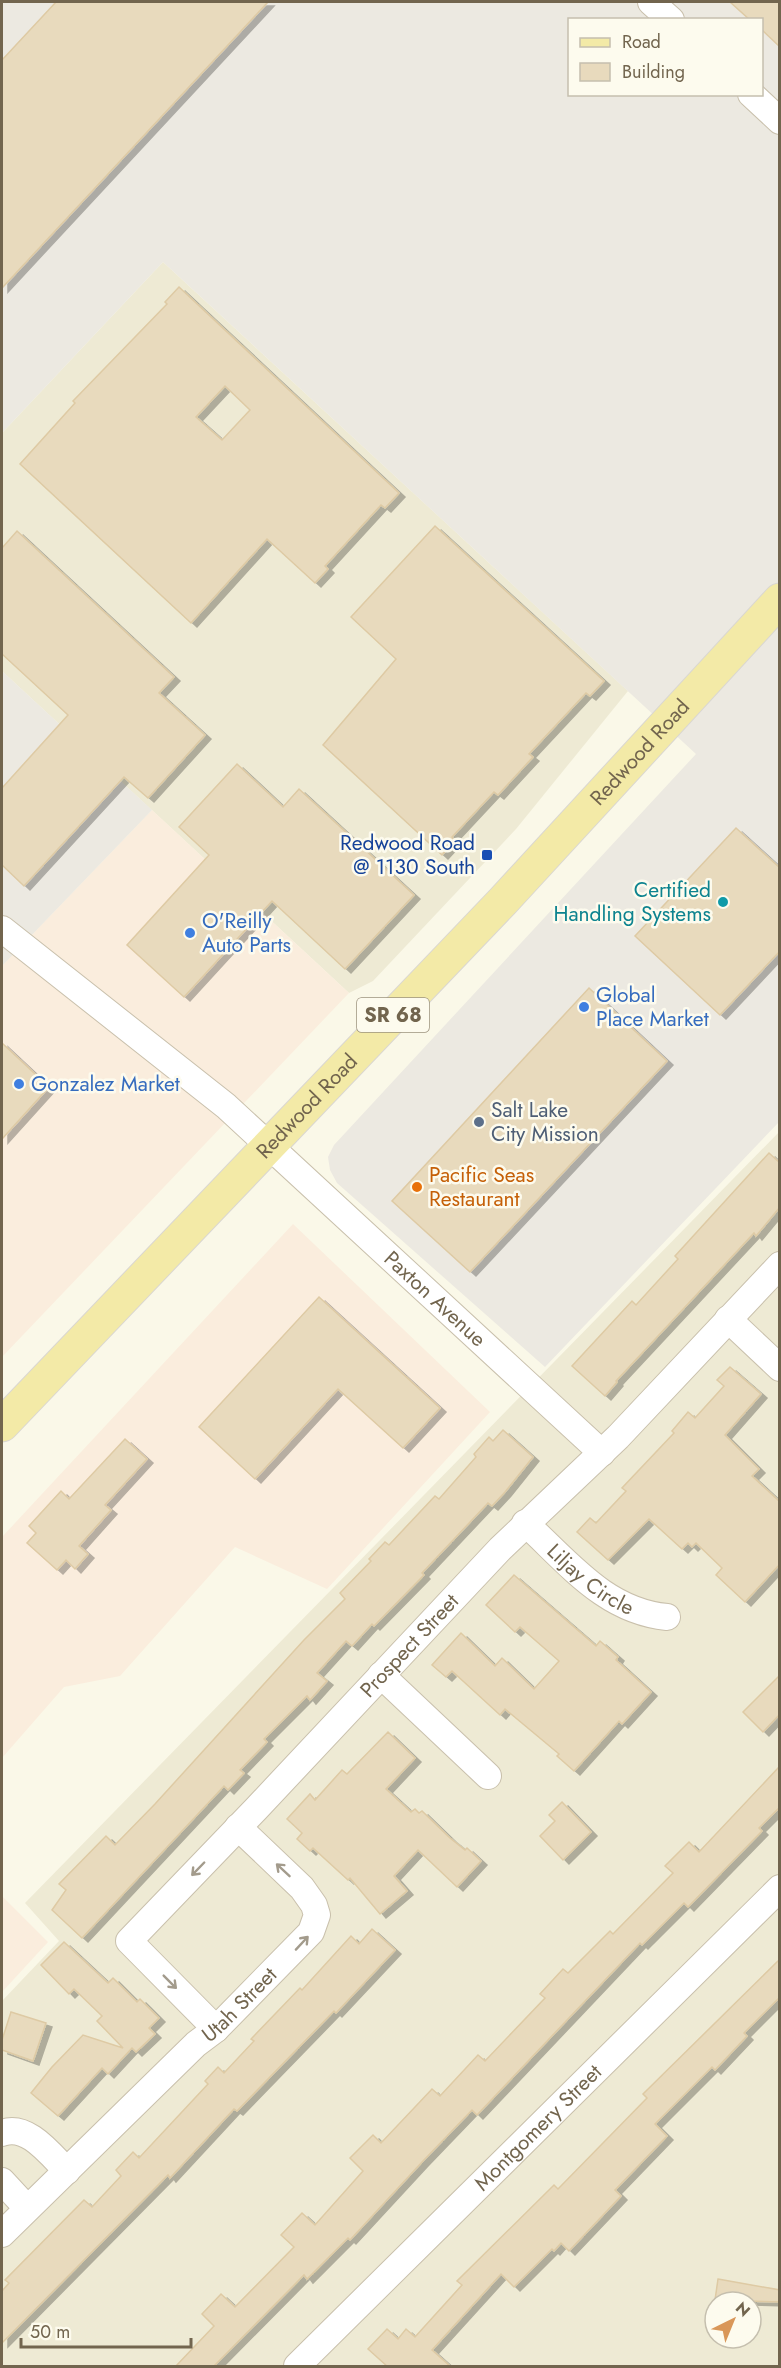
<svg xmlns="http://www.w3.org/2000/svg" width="781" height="2368" viewBox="0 0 781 2368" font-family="Jost,sans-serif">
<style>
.residential{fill:#eeead4;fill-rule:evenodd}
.commercial{fill:#faeddd}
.industrial{fill:#ece9e1;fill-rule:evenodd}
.building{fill:#e8dabd;stroke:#decaa4;stroke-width:1.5;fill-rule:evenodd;filter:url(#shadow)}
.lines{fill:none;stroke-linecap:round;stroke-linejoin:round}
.street-casing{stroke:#c9c0ac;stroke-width:28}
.primary-casing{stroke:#dad7d1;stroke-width:35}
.street{stroke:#fff;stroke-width:26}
.primary{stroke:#f3eaa7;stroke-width:33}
.oneway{stroke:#a39b8c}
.transit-dot{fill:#1a4fb4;stroke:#fdfbee;stroke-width:2}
.culture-dot{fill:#0f9aa8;stroke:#fdfbee;stroke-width:2}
.shop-dot{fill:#3f7fe0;stroke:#fdfbee;stroke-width:2}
.service-dot{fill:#5c6f8a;stroke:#fdfbee;stroke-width:2}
.food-dot{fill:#e8710a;stroke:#fdfbee;stroke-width:2}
.labels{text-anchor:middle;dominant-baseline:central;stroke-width:5;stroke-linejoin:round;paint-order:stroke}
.shield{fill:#fdfbee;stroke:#9c927e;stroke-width:1.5}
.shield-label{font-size:20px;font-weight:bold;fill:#72654e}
.street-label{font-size:21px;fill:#72654e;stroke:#fdfbee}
.transit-label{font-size:21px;fill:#164399;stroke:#fdfbee;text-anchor:end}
.culture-label{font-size:21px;fill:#0d838f;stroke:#fdfbee;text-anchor:end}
.shop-label{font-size:21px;fill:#366cbe;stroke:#fdfbee;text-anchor:start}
.service-label{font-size:21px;fill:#4e5e75;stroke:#fdfbee;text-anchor:start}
.food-label{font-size:21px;fill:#c56008;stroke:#fdfbee;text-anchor:start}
</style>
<defs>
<filter id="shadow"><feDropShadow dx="6" dy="4" stdDeviation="0" flood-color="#0004"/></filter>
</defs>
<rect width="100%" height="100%" fill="#faf8e8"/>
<g class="residential">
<path d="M163,262L628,691L516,829L373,981L349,993L2,671V433Z"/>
<path d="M779,1132V2366H2V2001L59,1941L25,1903ZM715,2302H751V2338H715Z"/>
</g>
<g class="commercial">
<path d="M152,810L349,993L2,1357V966Z"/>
<path d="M293,1224L490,1412L327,1589L235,1547L120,1676L64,1687L2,1758V1537Z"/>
<path d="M2,1896L48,1942L2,1992Z"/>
</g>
<g class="industrial">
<path d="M2,2H779V1122L545,1367L337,1183L330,1170L328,1157L334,1145L696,754L163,262L2,433ZM570,20H762V94H570Z"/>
<path d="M2,671L152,810L2,966Z"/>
</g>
<g class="building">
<path d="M56,2H268L2,288V60Z"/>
<path d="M730,2H780V47L762,30V20H750Z"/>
<path d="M179,287L399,493L385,508L381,505L325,566L328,569L315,583L267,539L191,623L20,464L75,403L73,401L167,304L165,302ZM225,386L250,410L222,440L196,417Z"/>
<path d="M435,526L604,681L590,696L586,693L529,754L533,757L498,795L494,792L452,837L455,841L442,855L323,745L396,659L351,617Z"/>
<path d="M17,531L174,677L159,693L205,735L148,798L124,777L24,886L2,865V788L68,715L2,654V548Z"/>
<path d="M237,764L283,807L299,789L414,895L345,969L272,901L184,997L127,945L209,855L179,827Z"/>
<path d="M736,828L780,868V951L720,1015L635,936Z"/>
<path d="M589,988L667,1061L470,1272L392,1201Z"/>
<path d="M2,1043L49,1087L2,1139Z"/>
<path d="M769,1153L780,1163V1207L756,1236L754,1233L616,1381L617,1382L605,1396L572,1366L632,1301L636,1305L678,1259L675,1256Z"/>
<path d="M319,1297L440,1408L403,1448L338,1389L255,1479L199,1427Z"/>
<path d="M730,1367L761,1394L725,1435L759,1469L752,1476L780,1502V1564L745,1602L716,1575L722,1568L696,1543L692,1547L688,1543L682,1549L649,1519L608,1560L577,1532L590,1518L596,1523L626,1491L622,1488L674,1433L672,1431L688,1412L695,1418L724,1386L717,1380Z"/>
<path d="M503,1430L533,1457L505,1492L492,1506L488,1503L422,1573L424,1575L374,1626L372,1624L352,1646L346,1641L317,1673L327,1681L310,1700L307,1696L264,1739L267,1742L240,1770L244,1773L228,1790L224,1786L82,1938L52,1910L66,1890L59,1884L106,1836L115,1845L155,1804L304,1640L345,1599L340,1593L371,1561L369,1559L385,1542L389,1545L435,1496L439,1499L476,1457L474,1454L489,1437L493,1441Z"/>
<path d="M125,1439L147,1459L105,1505L111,1510L79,1546L88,1554L75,1569L66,1560L57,1570L27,1543L36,1533L29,1526L61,1491L69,1499Z"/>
<path d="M514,1575L596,1646L600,1641L618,1657L616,1660L651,1692L622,1724L619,1721L574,1771L557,1756L559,1754L505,1709L500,1715L452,1671L446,1677L432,1665L461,1633L495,1666L502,1658L534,1689L559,1661L520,1627L515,1632L486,1605Z"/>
<path d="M780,1675V1714L763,1732L743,1712Z"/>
<path d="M388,1732L415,1758L386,1789L411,1812L415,1809L419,1813L422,1811L450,1838L465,1850L467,1848L481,1861L457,1887L418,1850L394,1876L407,1891L380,1914L350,1878L348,1880L313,1848L310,1851L297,1839L302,1833L287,1819L310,1794L315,1800L342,1770L347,1774Z"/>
<path d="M780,1766V1807L759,1828L762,1831L688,1907L684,1903L642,1945L640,1943L477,2115L472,2110L422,2162L350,2240L348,2238L307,2279L304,2275L213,2367H175L214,2326L202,2314L221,2294L235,2307L294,2247L281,2235L302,2213L315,2225L363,2171L350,2158L373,2135L381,2143L432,2089L440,2096L478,2055L485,2061L545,1998L540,1994L563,1969L568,1973L610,1931L613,1934L673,1873L665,1866L689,1842L699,1852Z"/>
<path d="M562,1802L591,1832L563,1860L540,1836L555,1821L549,1815Z"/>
<path d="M372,1929L395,1950L336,2013L334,2011L237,2111L234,2109L170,2178L168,2175L2,2343V2291L9,2283L5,2280L84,2200L92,2207L121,2176L116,2170L133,2152L139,2158L208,2084L205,2081L218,2067L224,2073L254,2041L251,2039L300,1988L302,1990L351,1936L359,1944Z"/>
<path d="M64,1942L108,1983L113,1978L137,2002L140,1999L159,2018L149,2028L155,2034L136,2052L132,2048L108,2074L102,2068L58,2116L31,2093L52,2067L83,2035L123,2048L97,2021L102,2016L74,1989L69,1994L41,1965Z"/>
<path d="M780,1959V1997L744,2033L747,2036L715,2070L712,2067L655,2124L667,2136L615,2190L621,2196L569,2251L561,2243L554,2251L552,2249L514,2287L501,2274L432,2350L451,2367H388L368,2349L387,2329L398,2339L406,2329L415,2337L462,2285L457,2281L554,2185L558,2189L647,2098L643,2094Z"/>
<path d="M11,2012L46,2023L33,2061L2,2050V2040Z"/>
<path d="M718,2279L780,2290V2302L715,2300Z"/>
</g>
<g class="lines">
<g class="street-casing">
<g id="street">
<path d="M651,2L671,20"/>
<path d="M751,94L780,121"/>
<path id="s1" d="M2,929L226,1106L602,1453"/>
<path d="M728,1319L780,1368"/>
<path id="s2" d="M525,1523C569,1563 605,1611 667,1617"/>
<path d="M381,1675L488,1776"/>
<path id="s3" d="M216,2029L129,1941L256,1809L500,1549L618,1437L780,1265"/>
<path d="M2,2133C27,2123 50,2154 67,2171"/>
<path d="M2,2181L27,2208"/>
<path id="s4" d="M2,2234L196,2044L216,2029L311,1932L317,1915L314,1905L302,1888L238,1827"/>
<path id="s5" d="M297,2366L780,1888"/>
</g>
</g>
<g class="primary-casing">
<g id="primary">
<path id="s6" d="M2,1425L503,901L780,600"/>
</g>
</g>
<use href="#street" class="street"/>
<use href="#primary" class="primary"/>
</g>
<defs><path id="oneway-shaft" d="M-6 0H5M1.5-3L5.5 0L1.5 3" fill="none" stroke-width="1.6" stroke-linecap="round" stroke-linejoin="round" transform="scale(1.5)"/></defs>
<g class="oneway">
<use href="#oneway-shaft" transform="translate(198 1869) rotate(134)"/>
<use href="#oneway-shaft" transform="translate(283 1870) rotate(-137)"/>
<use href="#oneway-shaft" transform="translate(302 1943) rotate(-47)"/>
<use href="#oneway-shaft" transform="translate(170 1982) rotate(45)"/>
</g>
<rect class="transit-dot" x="481" y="849" width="12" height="12" rx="3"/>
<circle class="culture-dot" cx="723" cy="902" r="6"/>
<g class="shop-dot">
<circle cx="190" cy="933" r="6"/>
<circle cx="584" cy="1007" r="6"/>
<circle cx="19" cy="1084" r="6"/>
</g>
<circle class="service-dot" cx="479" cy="1122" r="6"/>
<circle class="food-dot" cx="417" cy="1187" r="6"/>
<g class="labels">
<rect class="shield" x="357" y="998" width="72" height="34" rx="4.5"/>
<g class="shield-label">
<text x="393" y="1015">SR 68</text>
</g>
<g class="street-label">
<text stroke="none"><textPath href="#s6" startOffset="927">Redwood Road</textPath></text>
<text stroke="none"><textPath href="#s6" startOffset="441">Redwood Road</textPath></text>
<text stroke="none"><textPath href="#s1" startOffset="570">Paxton Avenue</textPath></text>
<text stroke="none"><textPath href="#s2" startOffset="87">Liljay Circle</textPath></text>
<text stroke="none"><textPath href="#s3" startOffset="531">Prospect Street</textPath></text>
<text stroke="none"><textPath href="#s4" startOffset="330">Utah Street</textPath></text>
<text stroke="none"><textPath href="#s5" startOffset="339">Montgomery Street</textPath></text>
</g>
<g class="transit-label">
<text x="475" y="843">Redwood Road<tspan x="475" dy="24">@ 1130 South</tspan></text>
</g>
<g class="culture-label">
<text x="711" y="890">Certified<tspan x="711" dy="24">Handling Systems</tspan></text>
</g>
<g class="shop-label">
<text x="202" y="921">O'Reilly<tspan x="202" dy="24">Auto Parts</tspan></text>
<text x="596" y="995">Global<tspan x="596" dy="24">Place Market</tspan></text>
<text x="31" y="1084">Gonzalez Market</text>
</g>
<g class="service-label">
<text x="491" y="1110">Salt Lake<tspan x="491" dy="24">City Mission</tspan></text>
</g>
<g class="food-label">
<text x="429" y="1175">Pacific Seas<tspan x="429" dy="24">Restaurant</tspan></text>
</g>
</g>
<rect width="781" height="2368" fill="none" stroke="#72654e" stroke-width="6"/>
<rect x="568" y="18" width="195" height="78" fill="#fdfbee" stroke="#c5bfae" stroke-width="1.5"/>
<rect x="580" y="38" width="30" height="9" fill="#f3eaa7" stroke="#c5bfae" stroke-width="1.5"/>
<text x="622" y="48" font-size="18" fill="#72654e">Road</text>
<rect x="580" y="63" width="30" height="18" fill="#e8dabd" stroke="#c5bfae" stroke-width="1.5"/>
<text x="622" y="78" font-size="18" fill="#72654e">Building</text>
<g transform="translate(733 2320) rotate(43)"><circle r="28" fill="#fdfbee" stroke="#c5bfae" stroke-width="1.5"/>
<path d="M0-4.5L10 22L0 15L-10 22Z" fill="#d99759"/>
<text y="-9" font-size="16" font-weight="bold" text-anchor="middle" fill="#72654e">N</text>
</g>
<path d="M21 2338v9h170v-9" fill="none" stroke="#72654e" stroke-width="3"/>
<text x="30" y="2338" font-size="18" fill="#72654e" stroke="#fdfbee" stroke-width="4.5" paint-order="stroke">50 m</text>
</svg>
